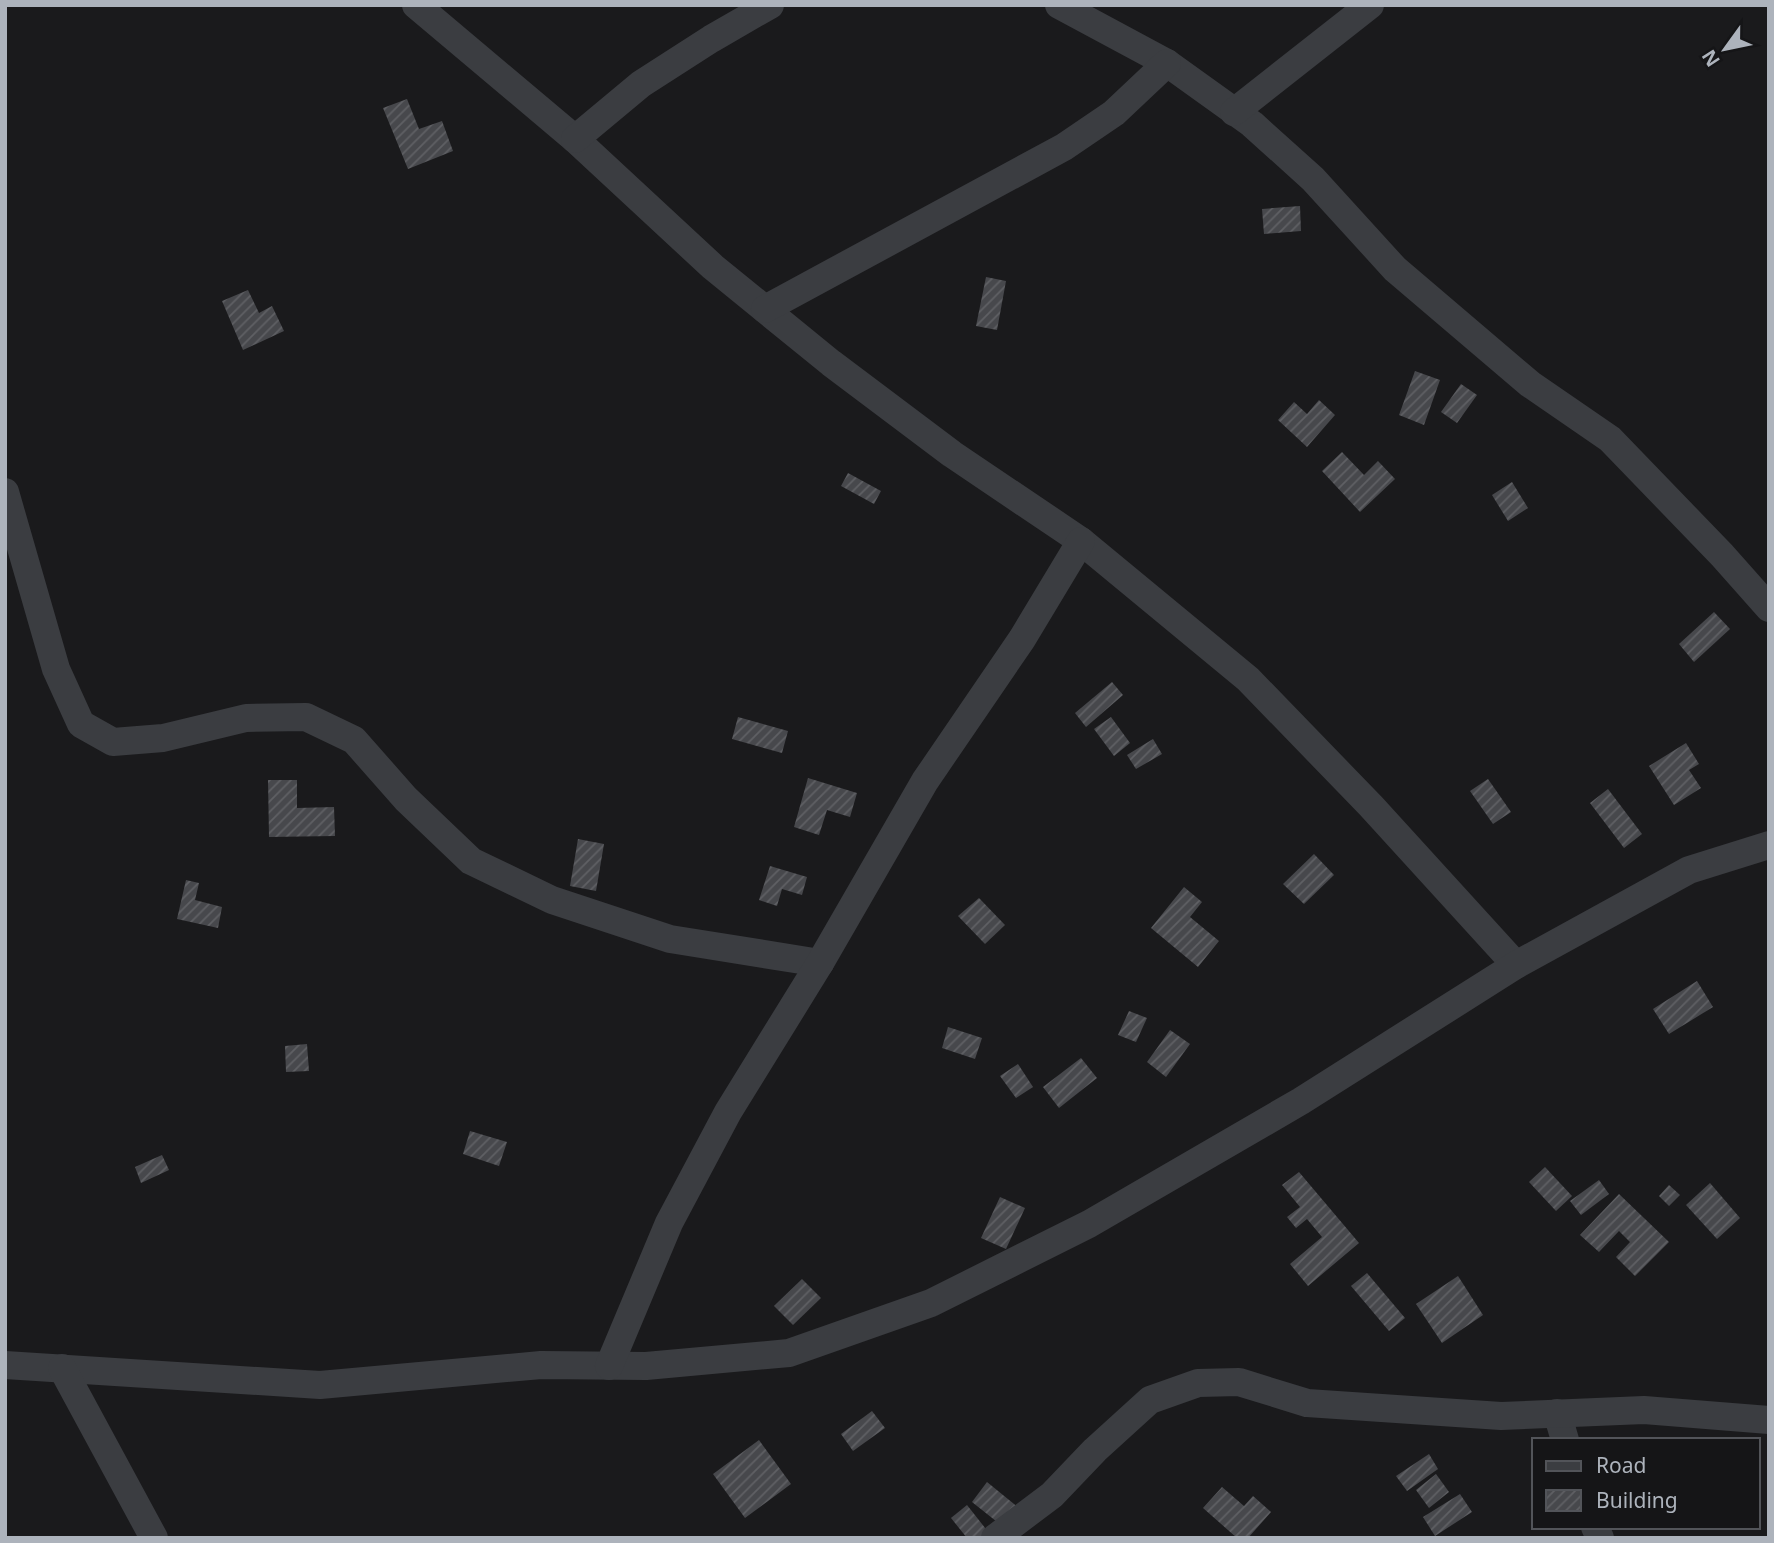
<svg xmlns="http://www.w3.org/2000/svg" width="1774" height="1543" viewBox="0 0 1774 1543" font-family="'Noto Sans',sans-serif">
<style>
.building{fill:url(#building-hatch)}
.lines{fill:none;stroke-linecap:round;stroke-linejoin:round}
.minor{stroke:#3b3d41;stroke-width:28}
</style>
<defs>
<pattern id="building-hatch" width="6" height="6" patternUnits="userSpaceOnUse" patternTransform="scale(1.75)"><rect width="6" height="6" fill="#47484c"/><path d="M-1 1l2-2M0 6l6-6M5 7l2-2" fill="none" stroke="#5f6064"/></pattern>
</defs>
<rect width="100%" height="100%" fill="#1a1a1c"/>
<g class="building">
<path d="M407,99L419,129L442,121L453,151L408,169L383,108Z"/>
<path d="M1300,206L1301,231L1264,234L1262,209Z"/>
<path d="M986,277L1006,281L997,330L976,326Z"/>
<path d="M248,290L259,313L272,306L284,331L243,350L222,301Z"/>
<path d="M1415,371L1440,380L1424,425L1399,415Z"/>
<path d="M1461,384L1477,395L1457,423L1441,412Z"/>
<path d="M1319,400L1335,415L1307,447L1278,420L1294,402L1307,414Z"/>
<path d="M1342,452L1364,475L1378,461L1395,479L1360,512L1322,471Z"/>
<path d="M848,473L881,491L874,504L841,486Z"/>
<path d="M1512,482L1528,508L1508,521L1492,495Z"/>
<path d="M1714,612L1730,629L1694,662L1679,644Z"/>
<path d="M1112,682L1123,695L1086,727L1075,713Z"/>
<path d="M738,717L788,731L782,753L732,739Z"/>
<path d="M1111,717L1130,743L1114,756L1094,729Z"/>
<path d="M1153,739L1162,754L1136,769L1127,755Z"/>
<path d="M1686,743L1699,764L1689,770L1701,788L1674,805L1649,766Z"/>
<path d="M808,778L857,793L850,817L827,810L819,835L794,827Z"/>
<path d="M1488,779L1511,812L1493,824L1470,791Z"/>
<path d="M268,780H297V808L334,807L335,836L269,837Z"/>
<path d="M1608,789L1642,834L1624,848L1590,803Z"/>
<path d="M578,839L604,844L596,891L570,886Z"/>
<path d="M1314,854L1334,875L1304,904L1283,884Z"/>
<path d="M770,866L807,877L802,895L782,889L777,906L759,900Z"/>
<path d="M186,880L199,883L195,900L222,907L218,928L177,919Z"/>
<path d="M1184,887L1202,902L1190,917L1219,941L1198,967L1151,928Z"/>
<path d="M979,898L1005,925L985,944L958,916Z"/>
<path d="M1697,981L1713,1007L1669,1034L1653,1009Z"/>
<path d="M1129,1011L1147,1018L1136,1042L1118,1035Z"/>
<path d="M948,1027L982,1038L975,1059L942,1048Z"/>
<path d="M1170,1030L1190,1044L1166,1077L1147,1062Z"/>
<path d="M307,1044L309,1071L286,1072L285,1046Z"/>
<path d="M1081,1058L1097,1078L1059,1108L1043,1087Z"/>
<path d="M1018,1064L1033,1087L1016,1098L1000,1076Z"/>
<path d="M470,1131L507,1142L499,1166L463,1154Z"/>
<path d="M162,1155L169,1170L141,1183L135,1167Z"/>
<path d="M1545,1167L1572,1196L1556,1211L1529,1182Z"/>
<path d="M1299,1172L1359,1243L1308,1286L1290,1264L1322,1237L1307,1219L1296,1228L1287,1217L1300,1207L1282,1185Z"/>
<path d="M1599,1180L1609,1194L1581,1215L1570,1201Z"/>
<path d="M1710,1183L1740,1218L1717,1239L1686,1205Z"/>
<path d="M1669,1185L1680,1195L1669,1206L1659,1196Z"/>
<path d="M1619,1194L1669,1242L1635,1276L1616,1257L1630,1242L1619,1231L1599,1252L1580,1235Z"/>
<path d="M1000,1197L1025,1208L1006,1249L981,1238Z"/>
<path d="M1367,1273L1405,1318L1389,1331L1351,1286Z"/>
<path d="M1458,1276L1483,1315L1442,1343L1416,1304Z"/>
<path d="M802,1279L821,1298L793,1325L774,1306Z"/>
<path d="M872,1411L885,1428L853,1451L841,1434Z"/>
<path d="M759,1440L791,1484L745,1518L713,1474Z"/>
<path d="M1429,1454L1438,1469L1407,1491L1396,1476Z"/>
<path d="M1436,1474L1449,1492L1429,1508L1416,1490Z"/>
<path d="M987,1482L1031,1518L1016,1537L972,1502Z"/>
<path d="M1222,1487L1244,1506L1253,1496L1271,1512L1248,1538H1237L1203,1508Z"/>
<path d="M1460,1494L1472,1512L1435,1536L1423,1517Z"/>
<path d="M967,1505L993,1538H967L951,1518Z"/>
</g>
<g class="lines">
<g class="minor">
<path d="M416,5L575,139L713,267L831,363L952,454L1081,541L1248,679L1371,806L1516,965"/>
<path d="M1059,5L1167,63L1252,124L1313,179L1395,269L1530,384L1610,439L1722,555L1769,608"/>
<path d="M1234,112L1370,5"/>
<path d="M575,139L641,84L711,39L770,5"/>
<path d="M765,309L1064,147L1114,113L1167,63"/>
<path d="M5,492L56,669L81,724L113,742L163,738L246,718L306,717L354,740L406,799L471,861L552,900L670,939L820,963"/>
<path d="M5,1365L320,1385L541,1365L646,1366L789,1353L931,1303L1089,1224L1301,1101L1516,965L1689,870L1769,845"/>
<path d="M609,1366L669,1223L728,1112L820,963L925,781L1022,639L1081,541"/>
<path d="M62,1368L154,1538"/>
<path d="M1557,1413L1565,1440"/>
<path d="M1595,1527L1600,1538"/>
<path d="M995,1538L1052,1495L1095,1450L1150,1400L1198,1383L1239,1382L1307,1403L1501,1416L1644,1410L1769,1420"/>
</g>
</g>
<rect width="1774" height="1543" fill="none" stroke="#adb3bc" stroke-width="14"/>
<rect x="1532" y="1438" width="228" height="91" fill="#151517" stroke="#525459" stroke-width="2"/>
<rect x="1546" y="1461" width="35" height="10" fill="#3b3d41" stroke="#525459" stroke-width="2"/>
<text x="1596" y="1473" font-size="21" fill="#adb3bc">Road</text>
<rect x="1546" y="1490" width="35" height="21" fill="url(#building-hatch)" stroke="#525459" stroke-width="2"/>
<text x="1596" y="1508" font-size="21" fill="#adb3bc">Building</text>
<g transform="translate(1725 49) rotate(237)" stroke="#151517" stroke-width="5" paint-order="stroke">
<path d="M0-5L12 26L0 18L-12 26Z" fill="#adb3bc"/>
<text y="-10" font-size="19" font-weight="bold" text-anchor="middle" fill="#adb3bc">N</text>
</g>
</svg>
